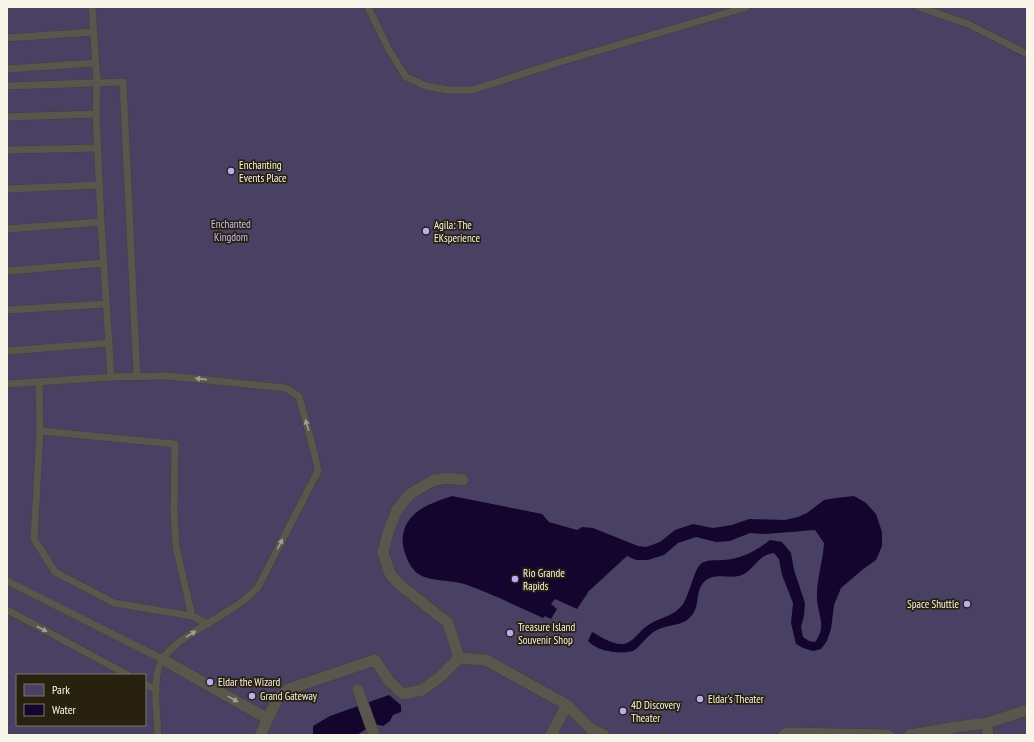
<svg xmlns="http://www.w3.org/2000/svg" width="1034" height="742" viewBox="0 0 1034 742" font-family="'PT Sans Narrow',sans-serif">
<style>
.green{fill:#494163;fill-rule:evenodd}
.water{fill:#14052e}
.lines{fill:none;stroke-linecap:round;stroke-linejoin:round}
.service-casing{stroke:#453f2e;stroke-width:8}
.pedestrian-casing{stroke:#453f2e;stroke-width:12}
.service{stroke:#59564e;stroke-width:7}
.pedestrian{stroke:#59564e;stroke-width:11}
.oneway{fill:#a19e94}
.poi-dot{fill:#bcaaf6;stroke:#282110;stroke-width:1.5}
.labels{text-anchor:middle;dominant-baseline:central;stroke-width:3.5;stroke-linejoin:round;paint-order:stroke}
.poi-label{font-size:11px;fill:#f9f5e9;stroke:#282110;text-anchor:start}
.park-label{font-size:11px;fill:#cbbdfa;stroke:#282110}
</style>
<rect width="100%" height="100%" fill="#282110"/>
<path class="green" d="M7,7H1027V735H7ZM17,675H145V725H17Z"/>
<g class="water">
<path d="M452,496L542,514L549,522L577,530L582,527L593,528L638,546L646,547L660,542L675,530L693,524L713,528L732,525L749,519L785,520L798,517L807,513L824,500L836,498L854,496L866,503L876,514L882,532V546L876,560L862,570L841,588L834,605L831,629L827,641L821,649L813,651L803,648L796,644L791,623L793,603L782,575L779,559L774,553C757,555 756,568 742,575C730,580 715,571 704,582C695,591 700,606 692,615C684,626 671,624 659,629C649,633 644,642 636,649C629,655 606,652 598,648C594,646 591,644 588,641L592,632C602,637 612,645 623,644C633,643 639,631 647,626C659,617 674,617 683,604C690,594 694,568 702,563C710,559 715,561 723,560C741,559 756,551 770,540L782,542L791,553L794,570L805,603L804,616L801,627L803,637L809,641L815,642C827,626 818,616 817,599C816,580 823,562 824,543L815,530L766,534L750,533L730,541L716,542L696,537L678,543L664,555L648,560H636L627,556L589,591L577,609L555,599L551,604L557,609L551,619L545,616L543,618C518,607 493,594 467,585C452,579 431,583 417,573C411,568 407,560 405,553C403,547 402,541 403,535C407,510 432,503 452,496Z"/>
<path d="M389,695L401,705V712L393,715L390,721L383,726L374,724L357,735H313V726L330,716Z"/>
</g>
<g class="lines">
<g class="service-casing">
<g id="service">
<path d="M92,7L97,82L96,114L101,222L111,377"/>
<path d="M368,7L389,50L406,77L426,86L449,90H472L563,61L747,7"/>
<path d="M919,7L968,24L1027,54"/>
<path d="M7,38L93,32"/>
<path d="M7,69L95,63"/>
<path d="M7,86L123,82L137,376"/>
<path d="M7,117L96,114"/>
<path d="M7,150L98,148"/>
<path d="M7,189L100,185"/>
<path d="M7,229L101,222"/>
<path d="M7,271L104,263"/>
<path d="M7,310L106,304"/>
<path d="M7,351L109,343"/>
<path d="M39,382L40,431L34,539L55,572L114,603L192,616L208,624"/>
<path d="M7,384L111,377L168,376L285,388L299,396L315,456L318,471L258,587C234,616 169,635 159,667C153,685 157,716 158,735"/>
<path d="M40,431L175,444L174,512L176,547L192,616"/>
<path d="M7,581L162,659"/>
<path d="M7,611L11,612L128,675"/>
<path d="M145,684L156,690"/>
</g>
</g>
<g class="pedestrian-casing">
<g id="pedestrian">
<path d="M459,658L448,623L400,585L390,574L383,552L389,530L397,510L410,494L434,480L448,478L463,480"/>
<path d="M162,659L268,719"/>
<path d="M358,690L374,735"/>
<path d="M987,723L988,735"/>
<path d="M260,735L278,698L289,689L375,660L389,681L403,694L422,690L440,677L459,658L486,660L567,705L591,729L604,735"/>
<path d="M551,735L567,705"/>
<path d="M784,735L787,733L888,735"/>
<path d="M910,735L956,727L987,723L1027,710"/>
</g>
</g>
<use href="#service" class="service"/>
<use href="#pedestrian" class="pedestrian"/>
</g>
<defs><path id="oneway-solid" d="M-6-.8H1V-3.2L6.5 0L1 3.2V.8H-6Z"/></defs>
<g class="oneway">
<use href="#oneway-solid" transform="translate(201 379) rotate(-174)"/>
<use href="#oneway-solid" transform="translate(307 425) rotate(-106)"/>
<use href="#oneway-solid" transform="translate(280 544) rotate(-63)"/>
<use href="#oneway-solid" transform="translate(42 629) rotate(28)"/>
<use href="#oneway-solid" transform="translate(191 634) rotate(-32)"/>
<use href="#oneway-solid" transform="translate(233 699) rotate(29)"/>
</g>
<g class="poi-dot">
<circle cx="231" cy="171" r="4"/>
<circle cx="426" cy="231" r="4"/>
<circle cx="515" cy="579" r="4"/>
<circle cx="967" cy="604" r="4"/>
<circle cx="510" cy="633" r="4"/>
<circle cx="210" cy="682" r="4"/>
<circle cx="252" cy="696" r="4"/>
<circle cx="700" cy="699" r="4"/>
<circle cx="623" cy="711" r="4"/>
</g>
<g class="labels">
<g class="poi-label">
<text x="239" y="165">Enchanting<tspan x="239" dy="13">Events Place</tspan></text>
<text x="434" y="225">Agila: The<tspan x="434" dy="13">EKsperience</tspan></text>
<text x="523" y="573">Rio Grande<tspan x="523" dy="13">Rapids</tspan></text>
<text x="959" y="604" text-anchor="end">Space Shuttle</text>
<text x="518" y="627">Treasure Island<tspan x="518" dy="13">Souvenir Shop</tspan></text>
<text x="218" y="682">Eldar the Wizard</text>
<text x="260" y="696">Grand Gateway</text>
<text x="708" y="699">Eldar's Theater</text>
<text x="631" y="705">4D Discovery<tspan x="631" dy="13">Theater</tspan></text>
</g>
<g class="park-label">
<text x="231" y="224">Enchanted<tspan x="231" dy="13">Kingdom</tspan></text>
</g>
</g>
<rect width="1034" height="742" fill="none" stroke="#f9f5e9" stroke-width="16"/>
<rect x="16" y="674" width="130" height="52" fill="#282110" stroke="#7c7667"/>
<rect x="24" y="684" width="20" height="12" fill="#494163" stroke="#7c7667"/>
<text x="52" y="694" font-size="12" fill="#f9f5e9">Park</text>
<rect x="24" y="704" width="20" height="12" fill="#14052e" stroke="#7c7667"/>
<text x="52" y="714" font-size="12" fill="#f9f5e9">Water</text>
</svg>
